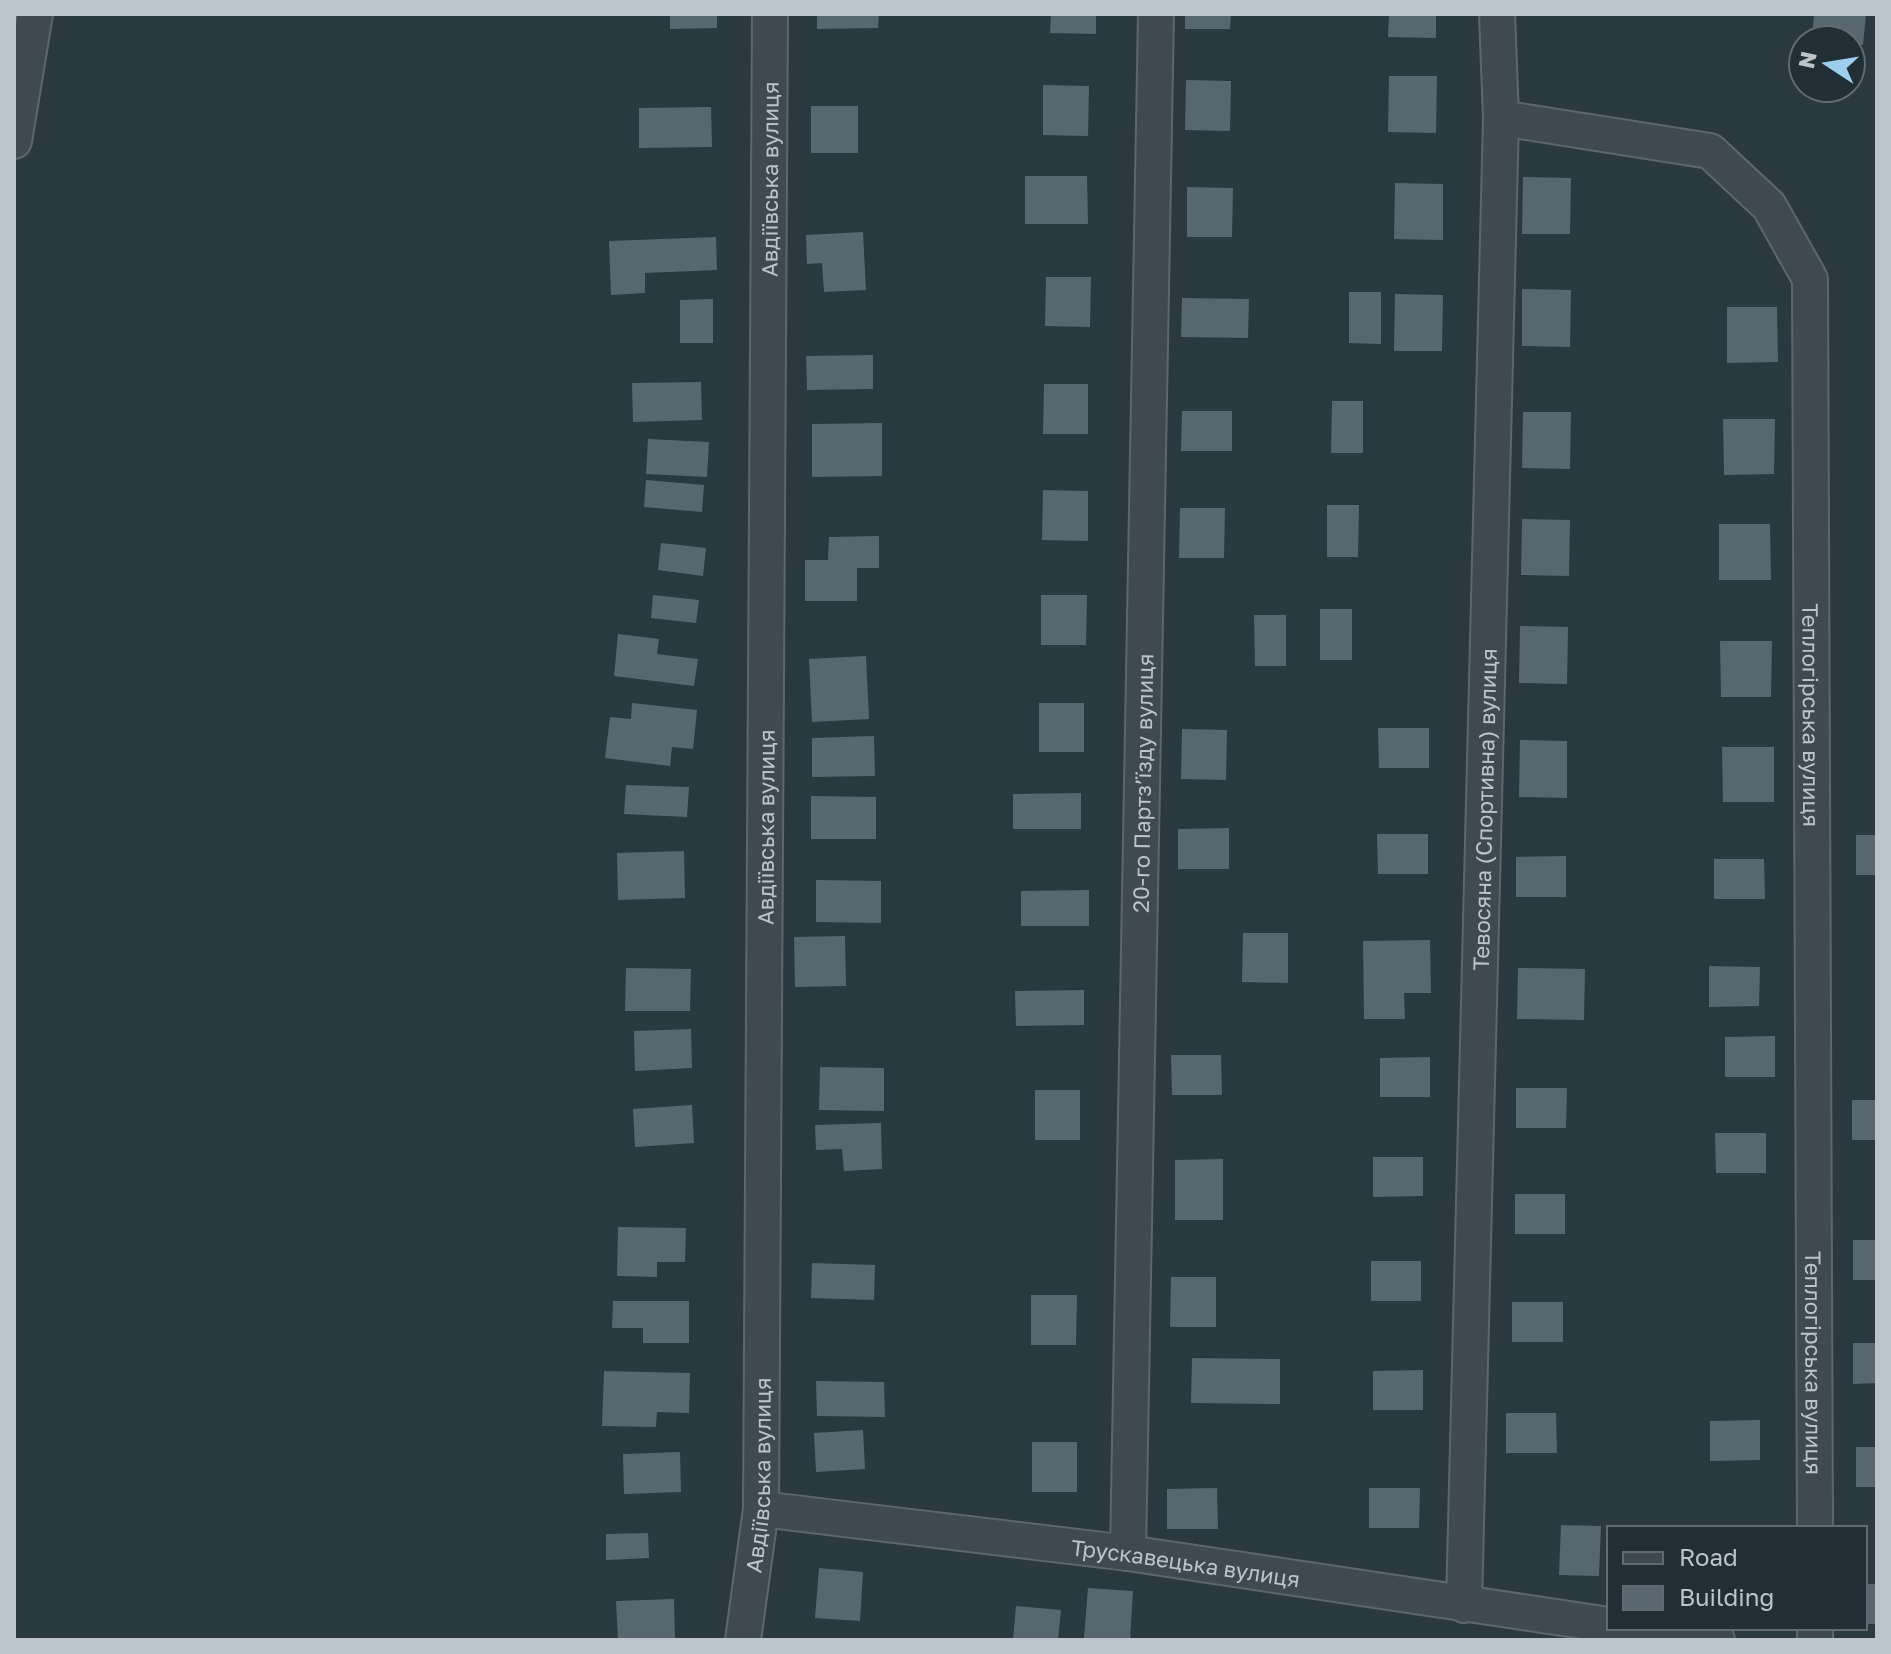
<svg xmlns="http://www.w3.org/2000/svg" width="1891" height="1654" viewBox="0 0 1891 1654" font-family="'Golos Text',sans-serif">
<style>
.building{fill:#58676f}
.lines{fill:none;stroke-linecap:round;stroke-linejoin:round}
.street-casing{stroke:#5c676d;stroke-width:38}
.street{stroke:#3e4950;stroke-width:34}
.labels{text-anchor:middle;dominant-baseline:central;stroke-width:7;stroke-linejoin:round;paint-order:stroke}
.street-label{font-size:22px;fill:#bbc4ca;stroke:#222e35}
</style>
<rect width="100%" height="100%" fill="#2a3840"/>
<g class="building">
<path d="M670,14H717V28L670,29Z"/>
<path d="M817,14H879L878,28L817,29Z"/>
<path d="M1051,14H1096V34L1050,33Z"/>
<path d="M1185,14H1231L1230,29H1185Z"/>
<path d="M1389,14H1436V38L1388,37Z"/>
<path d="M1814,14H1866L1863,45L1851,44V40H1812Z"/>
<path d="M1389,76H1437L1436,133L1388,132Z"/>
<path d="M1186,80L1231,81L1230,131L1185,130Z"/>
<path d="M1043,85L1089,86L1088,136L1043,135Z"/>
<rect x="811" y="106" width="47" height="47"/>
<path d="M711,107L712,147L639,148V108Z"/>
<path d="M1025,176H1087L1088,224H1025Z"/>
<path d="M1523,177L1571,178L1570,234H1522Z"/>
<path d="M1395,183L1443,184V240L1394,239Z"/>
<path d="M1187,187L1233,188L1232,237H1187Z"/>
<path d="M863,232L866,290L824,292L822,263L807,264L806,235Z"/>
<path d="M716,237L717,270L645,273V293L611,295L609,241Z"/>
<path d="M1046,277H1091L1090,327L1045,326Z"/>
<path d="M1522,289L1571,290L1570,347L1522,346Z"/>
<path d="M1349,292H1381V344L1349,343Z"/>
<path d="M1395,294L1443,295L1442,351H1394Z"/>
<path d="M1182,298L1249,299L1248,338L1181,337Z"/>
<path d="M713,299V343H680V300Z"/>
<path d="M1727,307H1777L1778,362L1727,363Z"/>
<path d="M873,355V389L807,390L806,356Z"/>
<path d="M701,382L702,420L633,422L632,383Z"/>
<path d="M1044,384H1088V434H1043Z"/>
<path d="M1332,401H1363V453H1331Z"/>
<path d="M1182,411H1232V451H1181Z"/>
<path d="M1523,412H1571L1570,469L1522,468Z"/>
<path d="M1723,419H1775L1774,474L1724,475Z"/>
<path d="M882,423V476L812,477V424Z"/>
<path d="M648,439L709,442L707,477L646,474Z"/>
<path d="M646,480L704,485L702,512L644,507Z"/>
<path d="M1043,490L1088,491V541L1042,540Z"/>
<path d="M1327,505H1359L1358,557H1327Z"/>
<path d="M1180,508H1225L1224,558H1179Z"/>
<path d="M1522,519L1570,520L1569,576L1521,575Z"/>
<path d="M1719,524H1770L1771,580H1719Z"/>
<path d="M879,536V568H857V601H805V560H828L829,537Z"/>
<path d="M661,543L706,548L703,576L658,570Z"/>
<path d="M653,595L699,600L696,623L651,618Z"/>
<path d="M1041,595H1087L1086,645H1041Z"/>
<rect x="1320" y="609" width="32" height="51"/>
<path d="M1254,615H1286V666H1255Z"/>
<path d="M1520,626L1568,627L1567,684L1519,683Z"/>
<path d="M618,634L659,639L657,654L698,659L694,686L614,676Z"/>
<path d="M1720,641H1772L1771,697H1721Z"/>
<path d="M866,656L869,719L812,722L809,659Z"/>
<path d="M632,703L697,710L693,749L672,747L670,766L605,758L610,717L631,719Z"/>
<rect x="1039" y="703" width="45" height="49"/>
<path d="M1378,728H1429V768H1379Z"/>
<path d="M1182,729L1227,730L1226,780L1181,779Z"/>
<path d="M874,736L875,776L812,777V738Z"/>
<path d="M1520,740L1567,741V798L1519,797Z"/>
<path d="M1722,747H1774V802H1723Z"/>
<path d="M626,785L689,787L687,817L624,814Z"/>
<path d="M1081,793V829H1013V794Z"/>
<path d="M811,796L876,797V839H811Z"/>
<path d="M1229,828V869H1178V829Z"/>
<path d="M1377,834H1428V874H1378Z"/>
<rect x="1856" y="835" width="21" height="40"/>
<path d="M684,851L685,898L618,900L617,853Z"/>
<path d="M1566,856V897H1516V857Z"/>
<path d="M1714,859H1764L1765,899H1714Z"/>
<path d="M816,880L881,881V923L816,922Z"/>
<path d="M1089,890V926H1021V891Z"/>
<path d="M1243,933H1288V983L1242,982Z"/>
<path d="M845,936L846,986L795,987L794,937Z"/>
<path d="M1430,940L1431,993H1404L1405,1019H1364L1363,941Z"/>
<path d="M1709,966L1760,967L1759,1006L1709,1007Z"/>
<path d="M626,968L691,969L690,1011H625Z"/>
<path d="M1518,968L1585,969L1584,1020L1517,1019Z"/>
<path d="M1084,990V1025L1016,1026L1015,991Z"/>
<path d="M691,1029L692,1068L635,1071L634,1031Z"/>
<path d="M1775,1036V1077H1725V1037Z"/>
<path d="M1171,1055H1221L1222,1095H1172Z"/>
<path d="M1430,1057V1097H1380V1058Z"/>
<path d="M820,1067L884,1068V1111L819,1110Z"/>
<path d="M1516,1088H1567L1566,1128H1516Z"/>
<rect x="1035" y="1090" width="45" height="50"/>
<rect x="1852" y="1100" width="25" height="40"/>
<path d="M692,1105L694,1143L635,1147L633,1109Z"/>
<path d="M881,1123L882,1169L844,1171L842,1149L816,1150L815,1125Z"/>
<path d="M1715,1133H1766V1173H1716Z"/>
<path d="M1373,1157H1423V1196L1373,1197Z"/>
<path d="M1223,1159V1220H1175V1160Z"/>
<rect x="1515" y="1194" width="50" height="40"/>
<path d="M618,1227L686,1228L685,1262H657V1277L617,1276Z"/>
<rect x="1853" y="1240" width="24" height="40"/>
<rect x="1371" y="1261" width="50" height="40"/>
<path d="M812,1263L875,1265L874,1300L811,1298Z"/>
<path d="M1171,1277H1216V1327H1170Z"/>
<path d="M1031,1295H1077L1076,1345H1031Z"/>
<path d="M613,1301H689V1343H643V1328H612Z"/>
<rect x="1512" y="1302" width="51" height="40"/>
<path d="M1853,1343H1877V1383L1853,1384Z"/>
<path d="M1192,1358L1280,1359V1404L1191,1403Z"/>
<path d="M1423,1370V1410H1373V1371Z"/>
<path d="M604,1371L690,1373L689,1413L657,1412L656,1427L602,1426Z"/>
<path d="M816,1381L884,1382L885,1417L817,1416Z"/>
<path d="M1506,1413H1556L1557,1453H1506Z"/>
<path d="M1760,1420V1460L1710,1461V1421Z"/>
<path d="M863,1430L865,1469L816,1472L814,1433Z"/>
<rect x="1032" y="1442" width="45" height="50"/>
<rect x="1856" y="1447" width="21" height="40"/>
<path d="M680,1452L681,1492L624,1494L623,1454Z"/>
<path d="M1217,1488L1218,1529H1167V1489Z"/>
<path d="M1369,1488H1420L1419,1528H1369Z"/>
<path d="M1561,1525L1601,1526L1599,1576L1559,1575Z"/>
<path d="M648,1533L649,1558L606,1560V1534Z"/>
<path d="M819,1568L863,1572L860,1621L815,1618Z"/>
<rect x="1865" y="1584" width="12" height="40"/>
<path d="M1088,1588L1133,1591L1130,1640L1084,1638Z"/>
<path d="M674,1599L675,1639L618,1640L616,1601Z"/>
<path d="M1016,1606L1061,1610L1058,1640H1013Z"/>
</g>
<g class="lines">
<g class="street-casing">
<g id="street">
<path id="s1" d="M1501,118L1710,151L1769,206L1810,279L1815,1528"/>
<path d="M14,141L35,14"/>
<path id="s2" d="M761,1509L1128,1553L1609,1625"/>
<path id="s3" d="M1128,1553L1156,14"/>
<path id="s4" d="M1464,1605L1501,118L1497,14"/>
<path d="M1630,1628L1717,1640"/>
<path d="M1815,1628V1640"/>
<path id="s5" d="M743,1640L761,1509L770,14"/>
</g>
</g>
<use href="#street" class="street"/>
</g>
<g class="labels">
<g class="street-label">
<text stroke="none"><textPath href="#s5" startOffset="1462">Авдіївська вулиця</textPath></text>
<text stroke="none"><textPath href="#s1" startOffset="812">Теплогірська вулиця</textPath></text>
<text stroke="none"><textPath href="#s3" startOffset="770">20-го Партз’їзду вулиця</textPath></text>
<text stroke="none"><textPath href="#s4" startOffset="796">Тевосяна (Спортивна) вулиця</textPath></text>
<text stroke="none"><textPath href="#s5" startOffset="814">Авдіївська вулиця</textPath></text>
<text stroke="none"><textPath href="#s1" startOffset="1460">Теплогірська вулиця</textPath></text>
<text stroke="none"><textPath href="#s5" startOffset="166">Авдіївська вулиця</textPath></text>
<text stroke="none"><textPath href="#s2" startOffset="428">Трускавецька вулиця</textPath></text>
</g>
</g>
<rect width="1891" height="1654" fill="none" stroke="#bbc4ca" stroke-width="32"/>
<rect x="1607" y="1526" width="260" height="104" fill="#222e35" stroke="#5f6a71" stroke-width="2"/>
<rect x="1623" y="1552" width="40" height="12" fill="#3e4950" stroke="#5f6a71" stroke-width="2"/>
<text x="1679" y="1566" font-size="24" fill="#bbc4ca">Road</text>
<rect x="1623" y="1586" width="40" height="24" fill="#58676f" stroke="#5f6a71" stroke-width="2"/>
<text x="1679" y="1606" font-size="24" fill="#bbc4ca">Building</text>
<g transform="translate(1827 64) rotate(282)"><circle r="38" fill="#222e35" stroke="#5f6a71" stroke-width="2"/>
<path d="M0-6L14 30L0 20L-14 30Z" fill="#9cceee"/>
<text y="-12" font-size="22" font-weight="bold" text-anchor="middle" fill="#bbc4ca">N</text>
</g>
</svg>
